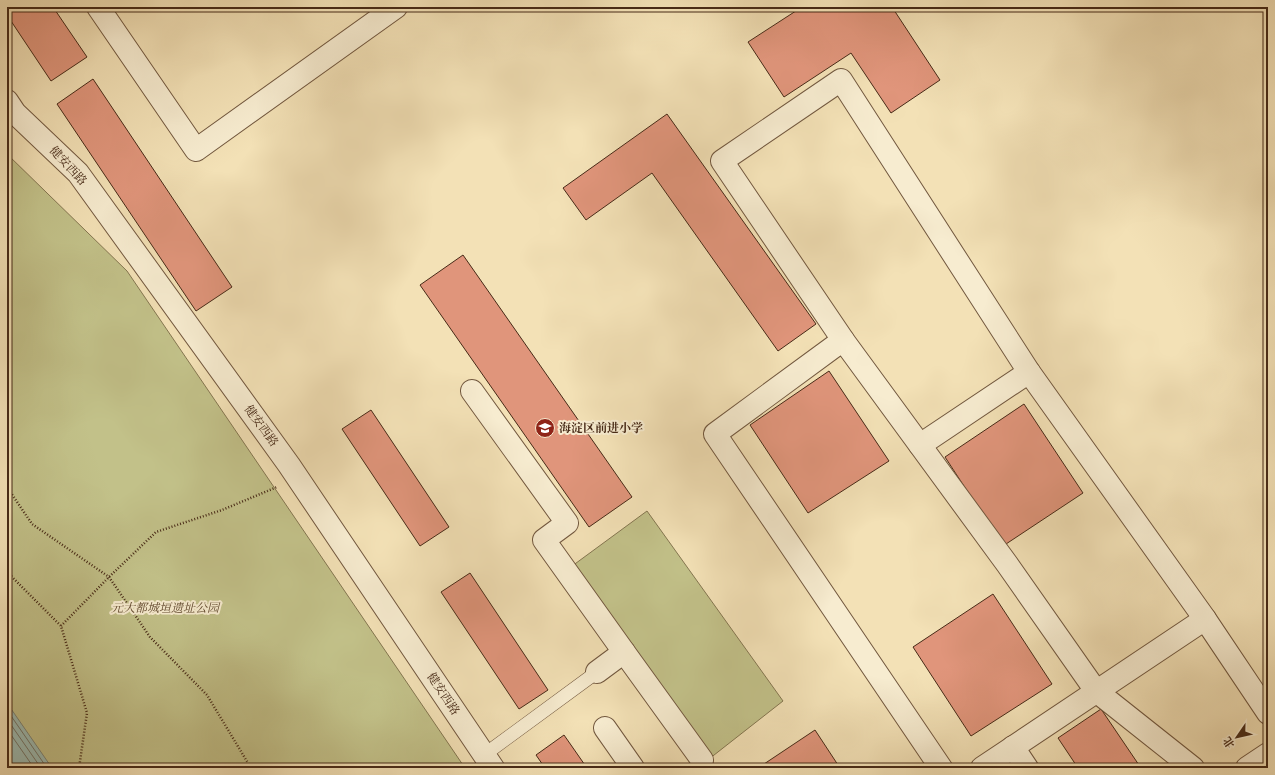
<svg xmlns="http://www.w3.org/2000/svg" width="1275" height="775" viewBox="0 0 1275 775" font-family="'IM FELL English','Noto Serif SC',serif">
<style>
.green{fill:#c2c189;stroke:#847650}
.water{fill:#9cbcb4;stroke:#7a8275}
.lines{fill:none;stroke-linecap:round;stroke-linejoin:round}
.shore{stroke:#727366;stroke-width:1}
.building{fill:#e0957b;stroke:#472a17}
.lane-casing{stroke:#72583f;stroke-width:14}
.street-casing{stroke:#72583f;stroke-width:24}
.path{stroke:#472a17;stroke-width:2.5;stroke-dasharray:1 2;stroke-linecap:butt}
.lane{stroke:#f7ecd0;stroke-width:13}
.street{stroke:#f7ecd0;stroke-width:22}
.labels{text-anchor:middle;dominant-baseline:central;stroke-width:4;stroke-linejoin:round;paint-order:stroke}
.street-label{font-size:12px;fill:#472a17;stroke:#f7ecd0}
.poi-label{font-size:12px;font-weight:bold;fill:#472a17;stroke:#f7ecd0;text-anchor:start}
.park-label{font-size:12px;font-style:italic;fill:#60482e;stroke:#f7ecd0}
</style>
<rect width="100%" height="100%" fill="#f3e1b6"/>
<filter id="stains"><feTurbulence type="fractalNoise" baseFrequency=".005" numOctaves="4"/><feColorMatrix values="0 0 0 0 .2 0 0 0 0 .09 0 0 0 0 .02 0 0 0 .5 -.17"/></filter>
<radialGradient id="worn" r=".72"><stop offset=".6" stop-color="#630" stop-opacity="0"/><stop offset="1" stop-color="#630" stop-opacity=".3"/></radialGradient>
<g class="green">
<path d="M7,154L127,271L465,768H7Z"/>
<path d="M647,511L783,701L709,759L568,569Z"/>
</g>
<path class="water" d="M7,703L52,768H7Z"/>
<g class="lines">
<g class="shore">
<path d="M7,710L47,768"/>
<path d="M7,719L41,768"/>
<path d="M7,729L34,768"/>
</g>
</g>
<g class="building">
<path d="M7,7H53L87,57L51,81L7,15Z"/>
<path d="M802,7H892L940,80L891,113L851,53L784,97L748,42Z"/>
<path d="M93,79L232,287L196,311L57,104Z"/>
<path d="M667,114L816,324L778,351L652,173L586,220L563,188Z"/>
<path d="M463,255L632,497L589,527L420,285Z"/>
<path d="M829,371L889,461L808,513L750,425Z"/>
<path d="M1024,404L1083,493L1003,546L945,457Z"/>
<path d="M371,410L449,527L420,546L342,429Z"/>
<path d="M470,573L548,690L519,709L441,592Z"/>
<path d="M993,594L1052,684L971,736L913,647Z"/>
<path d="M1101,709L1141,768H1078L1058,738Z"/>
<path d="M815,730L840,768H758Z"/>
<path d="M564,735L587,768H545L536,755Z"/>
</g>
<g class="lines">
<g class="lane-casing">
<path id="lane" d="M484,755L597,672"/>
</g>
<g class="street-casing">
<g id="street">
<path d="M98,7L196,150L396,7"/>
<path d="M7,101L15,113L78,173L289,465L493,768"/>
<path d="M843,340L722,161L841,80L1029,372"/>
<path d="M472,391L567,523L544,540L624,652"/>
<path d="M920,445L1029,372L1205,619L1268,713"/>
<path d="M597,672L624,652L702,760"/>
<path d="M605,728L633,768"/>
<path d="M1013,747L1027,768"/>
<path d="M941,768L715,434L843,340L1007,564L1096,691L1193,768"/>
<path d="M982,768L1205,619"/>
<path d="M1247,768L1268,754"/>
</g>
</g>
<g class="path">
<path d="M7,487L32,524L109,577L150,637L207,695L251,768"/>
<path d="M7,572L61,626L87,713L79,768"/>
<path d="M61,626L109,577L156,532L222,510L277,487"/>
</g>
<use href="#lane" class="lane"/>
<use href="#street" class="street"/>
</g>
<defs>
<g id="school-disc" transform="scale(1)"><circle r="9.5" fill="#8f2418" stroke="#f7ecd0"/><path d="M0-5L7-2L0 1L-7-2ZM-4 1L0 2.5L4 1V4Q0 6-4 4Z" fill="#fff"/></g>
</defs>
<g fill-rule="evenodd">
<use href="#school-disc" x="545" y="428"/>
</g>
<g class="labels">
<g class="street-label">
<text transform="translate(68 166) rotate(47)">健安西路</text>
<text transform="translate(261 426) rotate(54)">健安西路</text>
<text transform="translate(443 694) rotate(56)">健安西路</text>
</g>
<g class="poi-label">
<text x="559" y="428">海淀区前进小学</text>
</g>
<g class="park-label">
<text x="165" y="608">元大都城垣遗址公园</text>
</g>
</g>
<rect width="1275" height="775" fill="none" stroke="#f3e1b6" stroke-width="24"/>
<rect x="8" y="8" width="1259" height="759" fill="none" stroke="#472a17" stroke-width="2"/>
<rect x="12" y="12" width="1251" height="751" fill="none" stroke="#472a17"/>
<g transform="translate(1237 737) rotate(236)" stroke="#f7ecd0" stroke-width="3" paint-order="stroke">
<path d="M0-3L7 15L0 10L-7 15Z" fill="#472a17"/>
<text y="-6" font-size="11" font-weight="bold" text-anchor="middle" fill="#472a17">北</text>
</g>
<rect width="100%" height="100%" filter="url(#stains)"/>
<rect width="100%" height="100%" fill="url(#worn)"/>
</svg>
